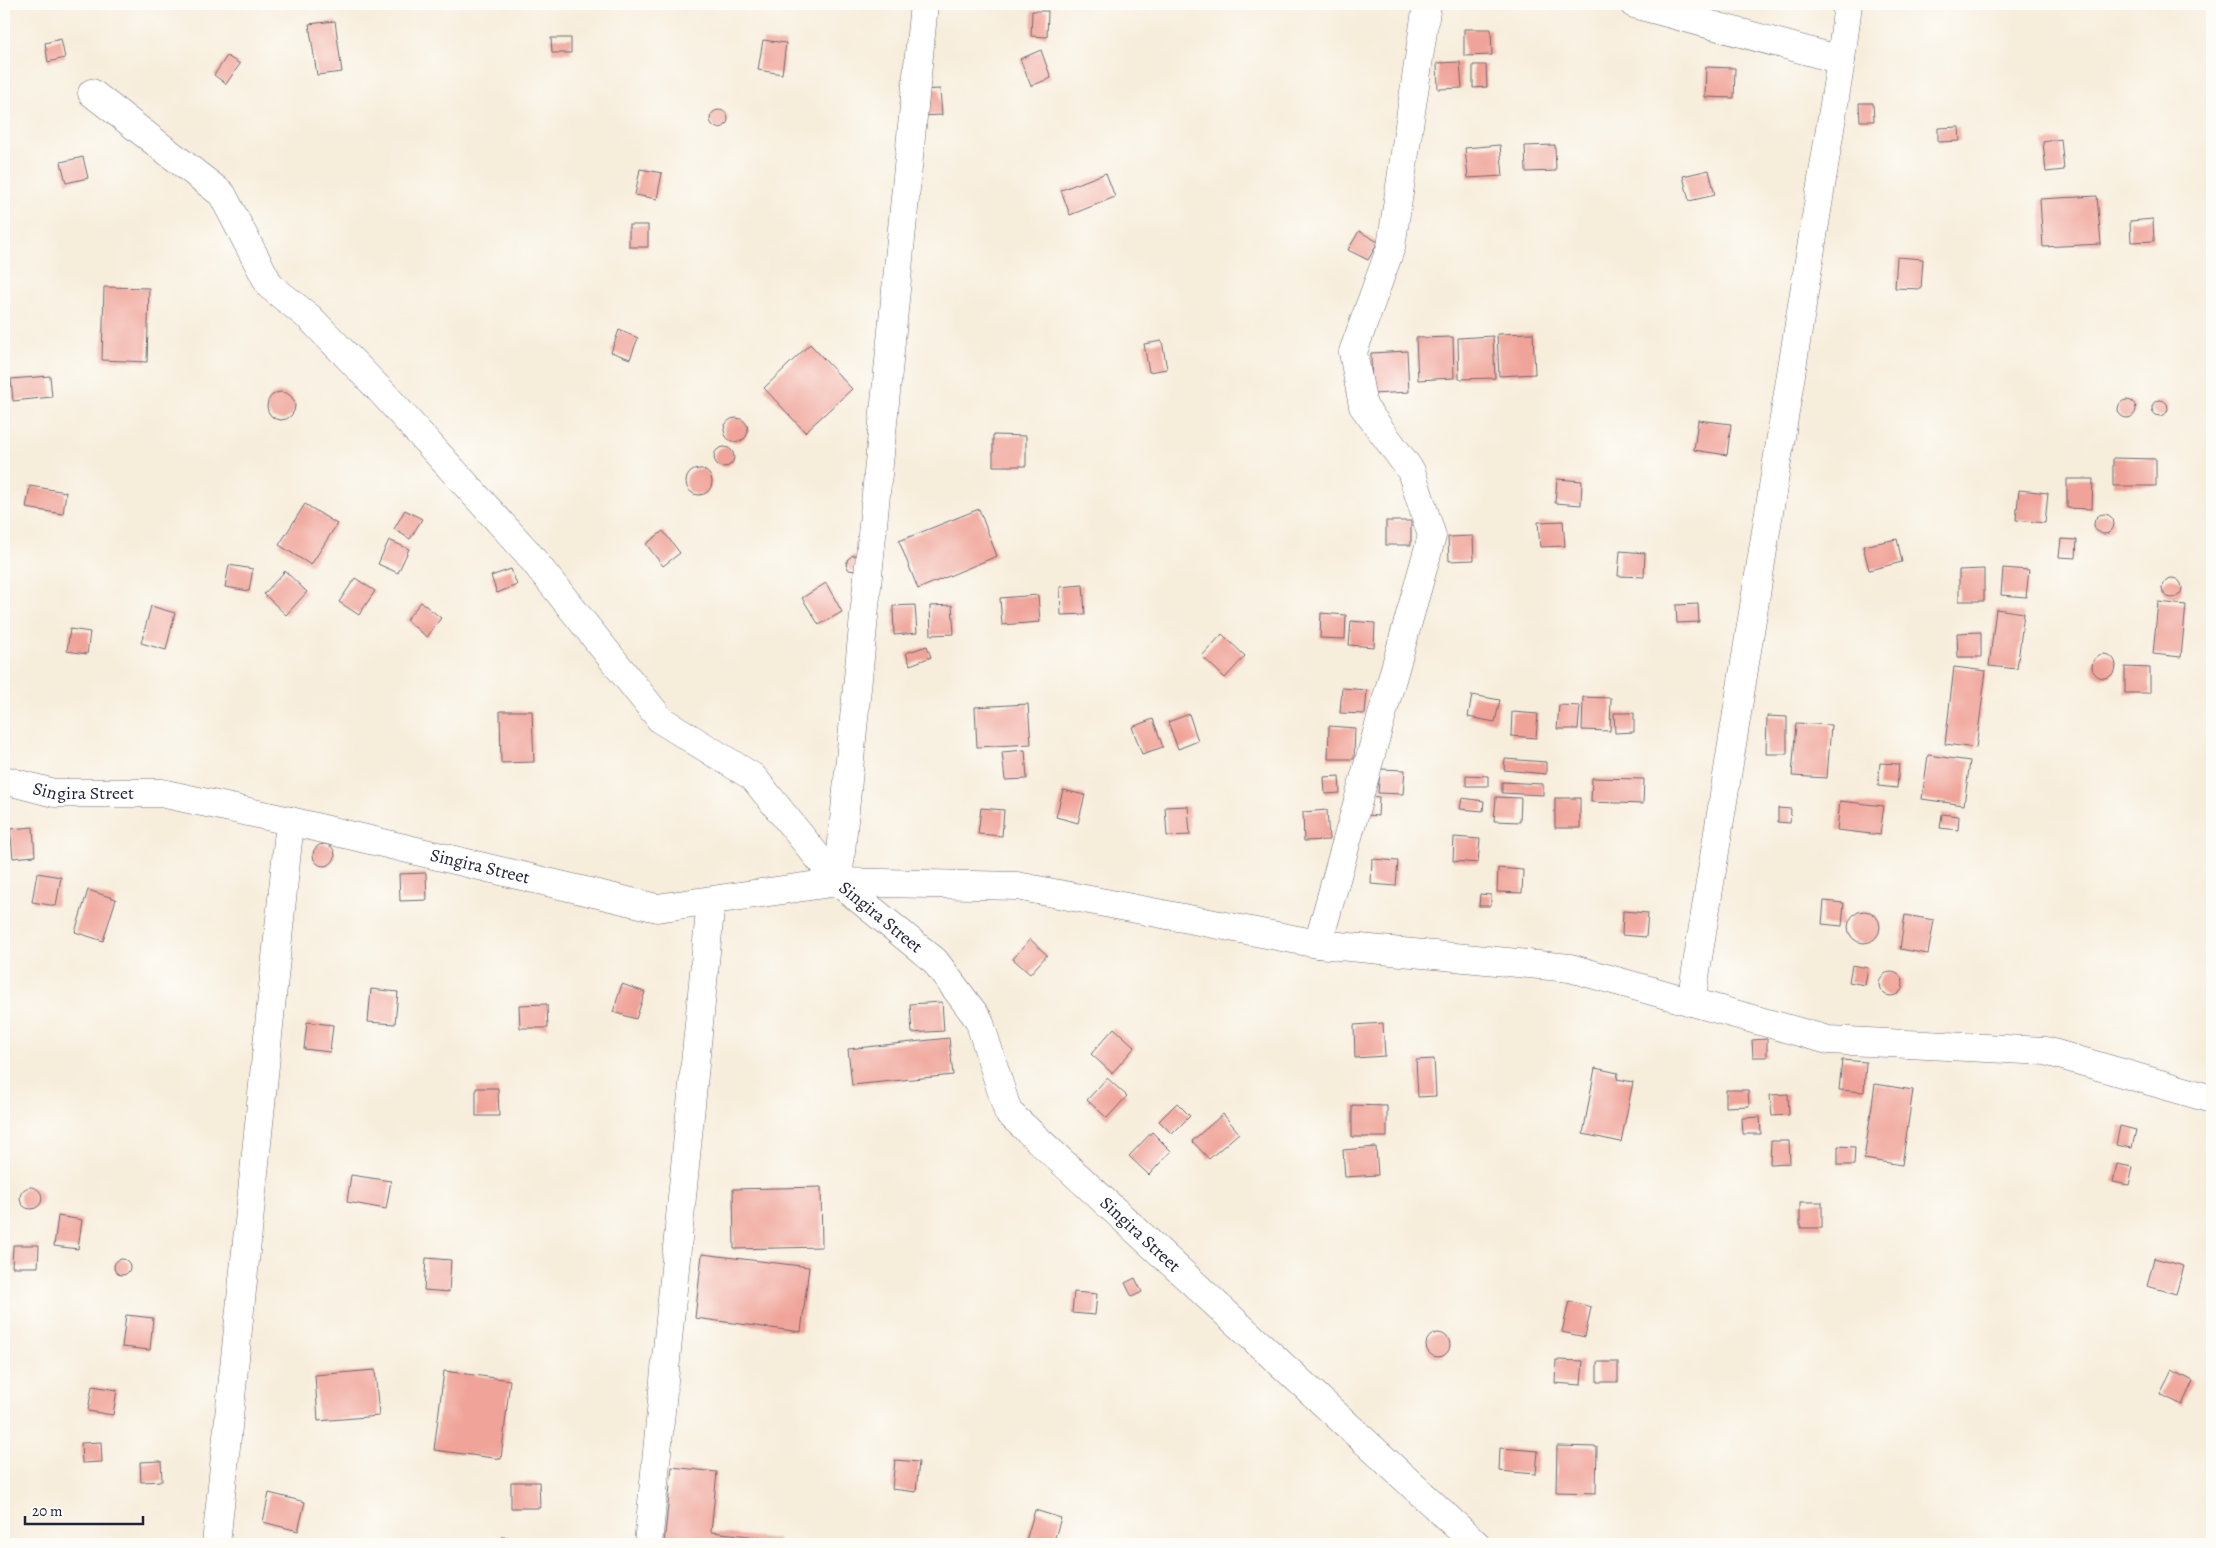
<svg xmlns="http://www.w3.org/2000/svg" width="2216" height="1548" viewBox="0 0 2216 1548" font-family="Alegreya,serif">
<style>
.building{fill:#f0a398}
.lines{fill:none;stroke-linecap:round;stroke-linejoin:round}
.minor-casing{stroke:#6d6973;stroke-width:29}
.minor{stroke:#fff;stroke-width:28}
.labels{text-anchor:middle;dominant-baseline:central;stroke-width:5;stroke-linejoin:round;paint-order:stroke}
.street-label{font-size:18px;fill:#22223b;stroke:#fdfcf7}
</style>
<rect width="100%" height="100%" fill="#fdfcf7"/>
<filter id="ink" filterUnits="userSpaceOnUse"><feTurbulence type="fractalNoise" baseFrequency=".02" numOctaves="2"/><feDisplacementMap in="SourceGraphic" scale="10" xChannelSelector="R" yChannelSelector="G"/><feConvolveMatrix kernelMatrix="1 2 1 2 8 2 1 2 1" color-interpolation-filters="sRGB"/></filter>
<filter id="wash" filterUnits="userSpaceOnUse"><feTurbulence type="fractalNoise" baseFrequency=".0096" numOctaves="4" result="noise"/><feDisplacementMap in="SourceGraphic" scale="20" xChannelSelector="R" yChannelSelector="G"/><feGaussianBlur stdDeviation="1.12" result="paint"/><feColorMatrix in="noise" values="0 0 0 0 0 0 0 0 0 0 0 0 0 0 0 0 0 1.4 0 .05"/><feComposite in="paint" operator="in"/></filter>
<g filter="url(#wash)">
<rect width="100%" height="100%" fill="#f7eddb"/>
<g id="blocks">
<g class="building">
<path d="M1032,11H1048L1047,37L1031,36Z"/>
<path d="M335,21L342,72L317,75L309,24Z"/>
<path d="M1464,29H1491L1492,55L1464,56Z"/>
<path d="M551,38H571V53H552Z"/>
<path d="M61,39L65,58L48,62L45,43Z"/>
<path d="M763,40L786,43L782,74L758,70Z"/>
<path d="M1041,50L1051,78L1031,86L1020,59Z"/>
<path d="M227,56L240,64L226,84L214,75Z"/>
<path d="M1460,62L1462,88L1438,89L1437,63Z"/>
<path d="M1473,65H1486L1487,87L1473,88Z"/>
<path d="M1706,67L1735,68L1734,98L1705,97Z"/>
<path d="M940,89L942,115L921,116L920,90Z"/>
<path d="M1859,103H1873L1874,121H1860Z"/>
<circle cx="719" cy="119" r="9"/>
<path d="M1959,127L1960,141L1938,142V128Z"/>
<path d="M2061,139L2064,170L2046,172L2043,142Z"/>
<path d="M1500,145L1503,176L1468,178L1465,148Z"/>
<path d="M1555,145L1556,171L1526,172L1525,146Z"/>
<path d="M83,157L88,178L66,183L61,162Z"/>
<path d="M640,169L662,173L657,199L635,195Z"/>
<path d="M1709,170L1715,195L1689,201L1683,176Z"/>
<path d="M1106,173L1115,197L1070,215L1061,190Z"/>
<path d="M2097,196L2101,244L2043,247L2040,199Z"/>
<path d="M2153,219L2154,241L2131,242L2130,221Z"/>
<rect x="629" y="225" width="19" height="22"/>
<path d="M1359,231L1378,242L1368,260L1348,250Z"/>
<path d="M1897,257L1923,259L1921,289L1895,288Z"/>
<path d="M104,287L149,288L147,362L102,360Z"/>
<path d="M619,330L638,338L630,359L611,352Z"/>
<path d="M1533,333L1535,374L1499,376L1497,334Z"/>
<path d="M1493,336L1495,378L1459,379L1458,338Z"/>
<path d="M1453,337L1454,378L1418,380L1416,338Z"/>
<path d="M1162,341L1167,369L1149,372L1144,344Z"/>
<path d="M810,344L852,389L805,432L764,388Z"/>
<path d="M1407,351L1409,392L1372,394L1371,353Z"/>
<path d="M50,376L52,397L13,401L11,379Z"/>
<circle cx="281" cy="406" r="14"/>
<circle cx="2160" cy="408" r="8"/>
<circle cx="2127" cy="409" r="9"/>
<circle cx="736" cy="430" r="12"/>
<path d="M1698,420L1731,424L1727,455L1694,450Z"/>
<path d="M993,435L1026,436V466H993Z"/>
<circle cx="724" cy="457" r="10"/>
<path d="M2113,458L2156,459V486H2113Z"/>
<circle cx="699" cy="482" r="13"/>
<path d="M1557,479L1582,481L1581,505L1555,503Z"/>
<path d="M2067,479H2093L2092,509L2067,508Z"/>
<path d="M30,486L66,492L63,514L26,508Z"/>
<path d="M2019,490L2048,493L2045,523L2016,520Z"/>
<path d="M305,504L337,524L311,565L279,545Z"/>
<path d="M979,509L997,556L918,589L899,541Z"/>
<path d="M405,510L422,519L410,539L394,529Z"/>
<circle cx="2104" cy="524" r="10"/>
<rect x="1386" y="521" width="25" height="24"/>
<path d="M1563,521L1565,546L1540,547L1538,522Z"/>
<path d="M663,531L680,553L663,566L646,544Z"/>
<path d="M1473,536L1474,560L1449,561L1448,537Z"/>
<path d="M1897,539L1902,562L1869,570L1863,546Z"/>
<path d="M2061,539L2077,540L2076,558L2059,557Z"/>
<path d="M389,540L409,549L398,573L378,564Z"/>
<path d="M1620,551L1645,553L1644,577L1618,576Z"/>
<path d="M853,555L858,556L856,571L849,570L846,565L848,559Z"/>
<path d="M229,565L253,569L249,591L225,587Z"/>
<path d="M2003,568L2029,570L2026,597L2001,595Z"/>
<path d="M511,569L517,585L497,593L491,576Z"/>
<path d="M1984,569V601H1959V570Z"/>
<path d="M285,571L307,592L286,615L264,594Z"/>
<circle cx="2172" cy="588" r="10"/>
<path d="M355,578L375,591L359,615L339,602Z"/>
<path d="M826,583L842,612L819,625L802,598Z"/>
<path d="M1083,585L1085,614L1061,615L1060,587Z"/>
<path d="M1038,595L1040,622L1002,625L1000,598Z"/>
<path d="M421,602L441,618L427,637L406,620Z"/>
<path d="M2158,602L2186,605L2181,657L2153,654Z"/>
<path d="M1698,604L1699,622L1677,623L1676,605Z"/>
<path d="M915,605L917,633L894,635L893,606Z"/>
<path d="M952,605L954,634L931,635L930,606Z"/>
<path d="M151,606L175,613L166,650L141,643Z"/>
<path d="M1996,609L2024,613L2017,669L1989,666Z"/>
<path d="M1321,613L1346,615L1345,639L1320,638Z"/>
<path d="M1351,621L1375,623L1374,647L1349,645Z"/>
<path d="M70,629L90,632L87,654L67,651Z"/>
<path d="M1981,632V657H1958L1957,633Z"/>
<path d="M1222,634L1245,656L1225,678L1202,656Z"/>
<path d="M927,646L931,657L910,665L906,653Z"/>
<circle cx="2104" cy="666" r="12"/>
<path d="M1954,667L1986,671L1976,748L1945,744Z"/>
<path d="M2125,667L2150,668V693H2125Z"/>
<path d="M1342,688L1367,690L1365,714L1340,713Z"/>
<path d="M1472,695L1500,700L1495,722L1468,717Z"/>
<path d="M1583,697L1611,698L1610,731L1582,730Z"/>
<path d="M1028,704L1031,744L977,747L975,707Z"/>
<path d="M1559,705L1580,706L1578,729H1557Z"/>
<path d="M500,711H532L534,762L501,763Z"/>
<path d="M1512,712L1538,714L1536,738L1511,736Z"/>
<path d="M1614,713H1634V732L1615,733Z"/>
<path d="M1189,714L1198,741L1178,749L1168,722Z"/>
<path d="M1767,716L1787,717V754H1766Z"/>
<path d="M1153,719L1163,747L1142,754L1132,727Z"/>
<path d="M1796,723L1831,725L1827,778L1792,776Z"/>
<path d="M1329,726L1355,728L1354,759H1328Z"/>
<path d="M1025,750L1027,779L1005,780L1002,752Z"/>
<path d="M1928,755L1970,761L1964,805L1922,799Z"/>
<path d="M1505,759L1546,762V774L1504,770Z"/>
<path d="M1880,763L1899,764L1897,788L1878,786Z"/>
<path d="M1380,769L1405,770L1403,794L1378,793Z"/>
<path d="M1466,775L1488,776V786H1466Z"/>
<path d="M1339,776L1340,793L1325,794L1324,777Z"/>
<path d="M1592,778L1644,779L1643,804L1591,802Z"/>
<path d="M1502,782L1543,784V795L1502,793Z"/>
<path d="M1063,790L1085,795L1078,823L1056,817Z"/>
<path d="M1368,796L1379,797L1378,816L1367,815Z"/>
<path d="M1496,797L1521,798L1520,822L1494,821Z"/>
<path d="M1462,798L1484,801L1483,811L1460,809Z"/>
<rect x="1555" y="798" width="25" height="30"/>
<path d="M1840,801L1884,806L1880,835L1837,830Z"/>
<path d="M1188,806L1190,835L1167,836L1165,807Z"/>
<path d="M981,808L1004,810L1002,836L978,834Z"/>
<path d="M1778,808L1791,809L1790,823L1778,822Z"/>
<path d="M1327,810L1329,840L1304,841L1303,812Z"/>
<path d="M1942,814L1959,816L1958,830L1940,828Z"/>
<path d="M33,827L35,856L13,858L10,829Z"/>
<path d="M1454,837L1480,839L1478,863L1453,861Z"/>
<circle cx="324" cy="855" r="11"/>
<path d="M1372,859L1398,861L1396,886L1371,884Z"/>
<path d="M1498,868L1523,870L1522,893L1497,892Z"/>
<path d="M37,873L61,877L56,906L32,902Z"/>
<path d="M426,873L427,900L400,901L399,874Z"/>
<path d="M88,890L116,899L103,941L75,932Z"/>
<path d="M1480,894L1491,895V906H1479Z"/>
<path d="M1824,901L1844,903L1842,926L1822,924Z"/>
<path d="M1623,911L1648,913L1646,937L1622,935Z"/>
<circle cx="1864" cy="927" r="16"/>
<path d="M1905,915L1934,920L1928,954L1900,949Z"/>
<path d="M1030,939L1047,955L1030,974L1013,959Z"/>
<path d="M1852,965L1868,968L1865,985L1849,982Z"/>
<circle cx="1891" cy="984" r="12"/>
<path d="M622,984L645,992L636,1019L613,1012Z"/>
<path d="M371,989L398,992L395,1024L368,1022Z"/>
<path d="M942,1002L944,1031L912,1033L910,1004Z"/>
<path d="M547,1004L548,1028H520L519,1005Z"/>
<path d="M307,1022L333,1025L330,1052L304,1049Z"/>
<path d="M1383,1023L1385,1056L1355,1058L1354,1025Z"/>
<path d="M1114,1028L1135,1047L1112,1073L1091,1054Z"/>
<path d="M949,1038L953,1075L852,1085L848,1049Z"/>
<path d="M1767,1039V1057H1753L1752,1040Z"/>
<path d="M1434,1059L1436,1096L1418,1097L1416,1060Z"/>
<path d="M1842,1060L1866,1062L1864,1092L1839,1090Z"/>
<path d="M1595,1068L1618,1073L1617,1079L1633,1082L1621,1142L1583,1134Z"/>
<path d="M1107,1078L1127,1096L1107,1118L1087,1100Z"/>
<path d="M1875,1084L1913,1090L1902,1165L1864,1159Z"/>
<path d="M476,1088H498L499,1116H476Z"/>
<path d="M1726,1090H1748L1749,1106L1726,1107Z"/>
<path d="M1788,1094L1789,1115L1772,1116L1770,1095Z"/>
<path d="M1177,1103L1190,1116L1172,1134L1159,1121Z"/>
<path d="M1352,1105L1387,1106V1137H1352Z"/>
<path d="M1223,1114L1239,1133L1209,1159L1192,1141Z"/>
<path d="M1760,1117L1761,1134H1743L1742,1118Z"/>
<path d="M2120,1126L2136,1130L2132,1148L2116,1145Z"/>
<path d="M1152,1132L1171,1151L1149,1175L1129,1156Z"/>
<path d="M1771,1141H1789L1790,1163L1770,1164Z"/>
<path d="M1838,1146L1855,1147L1854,1165H1838Z"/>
<path d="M1376,1147L1378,1175L1345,1177L1343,1150Z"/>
<path d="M2117,1164L2133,1167L2129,1185L2113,1182Z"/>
<path d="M351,1175L391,1181L386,1209L347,1202Z"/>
<path d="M821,1187L822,1247L734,1249L733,1189Z"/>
<circle cx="31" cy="1198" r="11"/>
<rect x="1800" y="1202" width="22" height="26"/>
<path d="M58,1216L82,1220L78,1249L54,1246Z"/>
<path d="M13,1245H39L38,1267H12Z"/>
<path d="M702,1254L809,1267L801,1332L695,1318Z"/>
<path d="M426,1258L451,1260L449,1292L424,1290Z"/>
<path d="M2154,1258L2184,1266L2176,1294L2147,1286Z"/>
<circle cx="122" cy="1267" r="8"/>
<path d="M1135,1278L1142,1292L1132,1297L1125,1283Z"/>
<path d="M1074,1292L1097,1294L1095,1315L1072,1313Z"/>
<path d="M1569,1301L1591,1307L1585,1337L1562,1332Z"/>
<path d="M126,1315L153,1318L150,1350L122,1347Z"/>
<circle cx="1438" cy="1345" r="12"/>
<path d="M1556,1360L1583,1361L1581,1385L1555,1383Z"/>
<rect x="1597" y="1362" width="21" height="20"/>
<path d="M375,1370L379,1416L318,1421L315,1375Z"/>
<path d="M2172,1370L2193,1381L2182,1405L2160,1394Z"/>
<path d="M444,1371L510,1380L501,1459L434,1450Z"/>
<path d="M92,1386L117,1390L113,1415L88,1411Z"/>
<path d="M101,1442L102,1462L82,1463L81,1443Z"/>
<path d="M1557,1446L1597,1447L1596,1493L1556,1492Z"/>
<path d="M1500,1448L1538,1451L1536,1474L1499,1471Z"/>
<path d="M895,1460L919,1462L916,1492L892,1489Z"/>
<path d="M161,1461L162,1481L141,1482L140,1462Z"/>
<path d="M672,1467L717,1472L711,1532L778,1539L777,1544H664Z"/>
<path d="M511,1482H539L540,1508H511Z"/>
<path d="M269,1493L305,1502L298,1531L263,1522Z"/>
<path d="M1035,1510L1061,1518L1053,1544H1025Z"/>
<path d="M502,1537L533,1539V1544H502Z"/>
</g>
</g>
</g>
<g filter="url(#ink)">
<use href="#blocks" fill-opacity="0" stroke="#6d6973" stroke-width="1"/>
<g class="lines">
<g class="minor-casing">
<g id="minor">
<path d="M1634,4L1841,60L1848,4"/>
<path d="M92,93L222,194L270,286L310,318L380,390L526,551L661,720L753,777L838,882"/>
<path id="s1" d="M4,780L54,793H161L290,821L657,908L838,882L935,961L979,1020L1008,1112L1476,1544"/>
<path d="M838,882L1017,886L1318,944L1570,968L1828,1040L2046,1051L2212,1099"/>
<path d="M838,882L924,4"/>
<path d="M1318,944L1432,536L1411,471L1363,406L1353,352L1391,247L1427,4"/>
<path d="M1691,1002L1841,60"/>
<path d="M216,1544L290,821"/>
<path d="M648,1544L711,901"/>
</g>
</g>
<use href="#minor" class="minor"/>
</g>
</g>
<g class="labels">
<g class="street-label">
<text stroke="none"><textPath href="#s1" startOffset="81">Singira Street</textPath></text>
<text stroke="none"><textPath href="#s1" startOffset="486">Singira Street</textPath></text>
<text stroke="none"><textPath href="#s1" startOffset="906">Singira Street</textPath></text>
<text stroke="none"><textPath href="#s1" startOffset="1326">Singira Street</textPath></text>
</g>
</g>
<rect width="2216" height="1548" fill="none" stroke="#fdfcf7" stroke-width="20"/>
<path d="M25 1516v8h118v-8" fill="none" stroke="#22223b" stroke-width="2.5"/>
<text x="32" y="1516" font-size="15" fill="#22223b" stroke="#fdfcf7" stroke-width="4" paint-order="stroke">20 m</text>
</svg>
